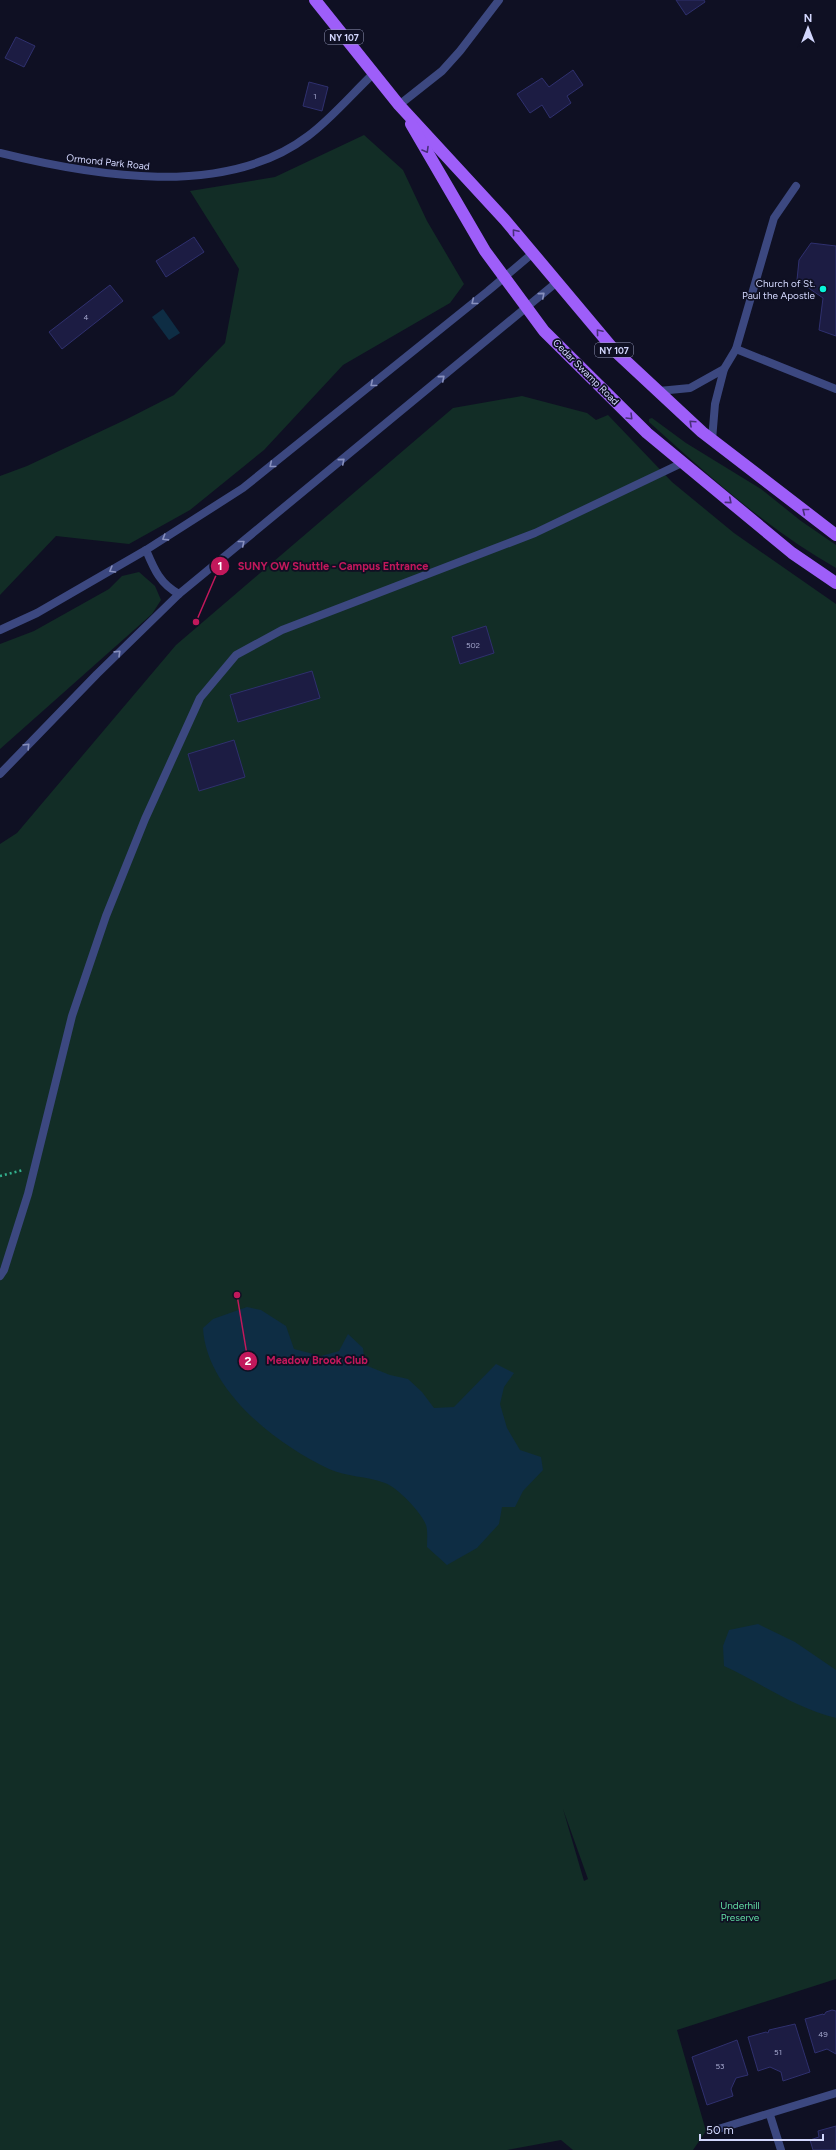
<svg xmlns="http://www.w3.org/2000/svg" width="836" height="2150" viewBox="0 0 836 2150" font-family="Figtree,sans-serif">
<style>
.green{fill:#122d26;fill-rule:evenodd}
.water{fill:#0e2d44}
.building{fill:#1c1c43;stroke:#2f306e}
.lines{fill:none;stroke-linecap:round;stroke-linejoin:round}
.path{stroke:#33b18e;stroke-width:2.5;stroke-dasharray:2 3;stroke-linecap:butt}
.lane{stroke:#3c4880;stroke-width:8}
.street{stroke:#3c4880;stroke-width:8}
.primary{stroke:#9e5ef9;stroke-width:12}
.oneway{stroke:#482f79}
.oneway2{stroke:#8890be}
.poi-dot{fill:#09f3d9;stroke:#0f1023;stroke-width:1.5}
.labels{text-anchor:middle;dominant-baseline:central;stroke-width:3.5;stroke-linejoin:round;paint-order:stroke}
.number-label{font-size:8px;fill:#a5a8ce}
.shield{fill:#0f1023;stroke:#989bbc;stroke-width:1}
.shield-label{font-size:9px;font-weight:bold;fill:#d3d7fd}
.street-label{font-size:10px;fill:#d3d7fd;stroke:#0f1023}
.poi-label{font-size:10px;fill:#d3d7fd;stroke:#0f1023;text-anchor:end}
.park-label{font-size:10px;fill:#61dba2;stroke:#0f1023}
.leader{fill:none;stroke:#c2185b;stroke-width:1.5}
.callout-dot{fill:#c2185b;stroke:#0f1023;stroke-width:1.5}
.mark-label{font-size:12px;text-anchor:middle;font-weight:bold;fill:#fff}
.callout-label{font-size:11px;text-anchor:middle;font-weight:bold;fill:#c2185b;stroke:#0f1023;stroke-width:3.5;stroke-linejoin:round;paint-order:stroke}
</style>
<rect width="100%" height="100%" fill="#0f1023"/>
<g class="green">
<path d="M364,135L403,170L427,221L464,284L450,303L343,365L264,450L190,510L129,544L56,536L0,595V476L27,466L127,419L174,395L225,343L239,269L190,191L275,177Z"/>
<path d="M522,396L587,413L596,420L608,415L672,482L734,533L836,604V1979L677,2030L706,2131L693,2150H573L561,2140L507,2150H0V844L17,833L176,645L453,408ZM563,1809L588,1879L584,1881Z"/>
<path d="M652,418L686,443L761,489L801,521L836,545V568C767,529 708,475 649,422V419Z"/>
<path d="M139,572L155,586L161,600L152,614L0,749V644L34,631L109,589L122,576Z"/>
</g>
<g class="water">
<path d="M163,309L180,333L169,340L152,317Z"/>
<path d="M247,1307L261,1310L286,1326L294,1349L321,1356L339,1351L348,1334L363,1348L365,1365L390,1375L408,1379L422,1392L434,1408L454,1407L496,1364L514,1373L504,1387L500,1404L507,1428L520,1450L541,1457L543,1470L523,1491L515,1507H502L499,1524L477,1548L447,1565L427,1547C427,1540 428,1531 426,1525C422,1513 397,1487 385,1483C367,1476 346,1477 329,1469C277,1445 206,1390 203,1328L213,1319Z"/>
<path d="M758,1624L795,1642L836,1670V1718C795,1708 761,1683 724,1666L723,1646L729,1630Z"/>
</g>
<g class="building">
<path d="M676,0H704L705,2L686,15Z"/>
<path d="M16,37L35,46L24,67L5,58Z"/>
<path d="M573,70L583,85L567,96L571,103L550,118L542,105L530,113L517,94L542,78L549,87Z"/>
<path d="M309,82L328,87L322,111L303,106Z"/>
<path d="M194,237L204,252L166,277L156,261Z"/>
<path d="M811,243L836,246V336L819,330L823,298L797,280L799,260Z"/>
<path d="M110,285L123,301L62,349L49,332Z"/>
<path d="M486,626L494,653L460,664L452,637Z"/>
<path d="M312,671L320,698L238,722L230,695Z"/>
<path d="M234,740L245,777L199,791L188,754Z"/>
<path d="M832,2010L836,2011V2054L827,2049L815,2053L805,2019L823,2014L824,2015L826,2012Z"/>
<path d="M795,2024L810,2072L783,2081L781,2072L770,2067L758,2071L748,2037L766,2032L768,2033L769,2030Z"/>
<path d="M737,2040L748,2075L736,2078L731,2089L733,2096L707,2105L692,2057Z"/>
<path d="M836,2126V2150H813L810,2140L819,2137L818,2131Z"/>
</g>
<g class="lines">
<path class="path" d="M0,1176L23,1170"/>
<g class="lane">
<path d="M736,349L836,389"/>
<path d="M659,391L690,388L724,369"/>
<path d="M712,440L715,404L724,369L736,349L774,218L796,186"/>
<path d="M0,1276L4,1270L28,1194L72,1016L106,916L145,819L200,698L236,655L282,630L535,533L682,463"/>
</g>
<g class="street">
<path d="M399,105L442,71L460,51L499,0"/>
<path d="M0,153C93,176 225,199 308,136C330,120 353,93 374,73"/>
<path d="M146,550C154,569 160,584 179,594"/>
<path d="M0,630L37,613L146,550L243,488L488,291L533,253"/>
<path d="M0,774L97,674L179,594L557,282"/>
<path d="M770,2115L781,2150"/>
<path d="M715,2130L836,2093"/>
</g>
<g class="primary">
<path d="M315,0L399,105L505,220L615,351L702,432L836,535"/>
<path d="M411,124L485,251L544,331L647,433L792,553L836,583"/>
</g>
</g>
<defs><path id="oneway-chevron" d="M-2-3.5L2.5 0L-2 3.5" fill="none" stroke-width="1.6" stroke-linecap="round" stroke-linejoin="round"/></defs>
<g class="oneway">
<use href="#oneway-chevron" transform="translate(426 150) rotate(60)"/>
<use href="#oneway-chevron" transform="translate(515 232) rotate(-130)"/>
<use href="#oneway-chevron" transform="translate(599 332) rotate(-130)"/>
<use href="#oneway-chevron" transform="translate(630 417) rotate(45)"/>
<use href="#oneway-chevron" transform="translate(692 423) rotate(-137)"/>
<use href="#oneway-chevron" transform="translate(729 501) rotate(40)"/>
<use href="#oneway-chevron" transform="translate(805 511) rotate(-142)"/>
</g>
<g class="oneway2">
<use href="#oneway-chevron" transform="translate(542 295) rotate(-40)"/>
<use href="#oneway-chevron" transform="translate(474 302) rotate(141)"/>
<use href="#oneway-chevron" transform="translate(442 378) rotate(-40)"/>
<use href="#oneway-chevron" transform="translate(373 384) rotate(141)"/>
<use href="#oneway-chevron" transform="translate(342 461) rotate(-40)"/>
<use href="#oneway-chevron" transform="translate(272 465) rotate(141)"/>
<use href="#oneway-chevron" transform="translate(165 538) rotate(148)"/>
<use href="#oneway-chevron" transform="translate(242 543) rotate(-39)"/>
<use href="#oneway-chevron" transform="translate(112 570) rotate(150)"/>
<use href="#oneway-chevron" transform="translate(118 653) rotate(-44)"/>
<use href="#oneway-chevron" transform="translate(27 746) rotate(-46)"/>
</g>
<circle class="poi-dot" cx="823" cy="289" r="4"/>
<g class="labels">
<g class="number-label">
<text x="315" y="96">1</text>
<text x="86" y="317">4</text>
<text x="473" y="645">502</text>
<text x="823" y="2034">49</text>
<text x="778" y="2052">51</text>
<text x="720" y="2066">53</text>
</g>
<g class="shield">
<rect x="325" y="30" width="38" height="14" rx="3"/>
<rect x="595" y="343" width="38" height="14" rx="3"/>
</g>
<g class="shield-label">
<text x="344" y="37">NY 107</text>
<text x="614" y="350">NY 107</text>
</g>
<g class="street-label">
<text transform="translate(108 162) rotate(6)">Ormond Park Road</text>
<text transform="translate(586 372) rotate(45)">Cedar Swamp Road</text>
</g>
<g class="poi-label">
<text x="815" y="283">Church of St.<tspan x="815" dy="12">Paul the Apostle</tspan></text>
</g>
<g class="park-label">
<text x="740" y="1905">Underhill<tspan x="740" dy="12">Preserve</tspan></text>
</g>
</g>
<path class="leader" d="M196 622L220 566M237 1295L248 1361"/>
<g class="callout-dot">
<circle cx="196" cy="622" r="4"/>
<circle cx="237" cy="1295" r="4"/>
<circle cx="220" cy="566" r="10"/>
<circle cx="248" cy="1361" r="10"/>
</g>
<g class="mark-label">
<text x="220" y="570">1</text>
<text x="248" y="1365">2</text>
</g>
<g class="callout-label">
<text x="333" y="570">SUNY OW Shuttle - Campus Entrance</text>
<text x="317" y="1364">Meadow Brook Club</text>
</g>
<g transform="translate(808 28)" stroke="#0f1023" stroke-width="3" paint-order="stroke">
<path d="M0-3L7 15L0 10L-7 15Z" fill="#d3d7fd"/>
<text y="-6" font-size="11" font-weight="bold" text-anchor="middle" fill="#d3d7fd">N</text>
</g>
<path d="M700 2134v6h123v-6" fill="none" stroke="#d3d7fd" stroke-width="2"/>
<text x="706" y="2134" font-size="12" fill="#d3d7fd" stroke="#0f1023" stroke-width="3" paint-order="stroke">50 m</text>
</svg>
